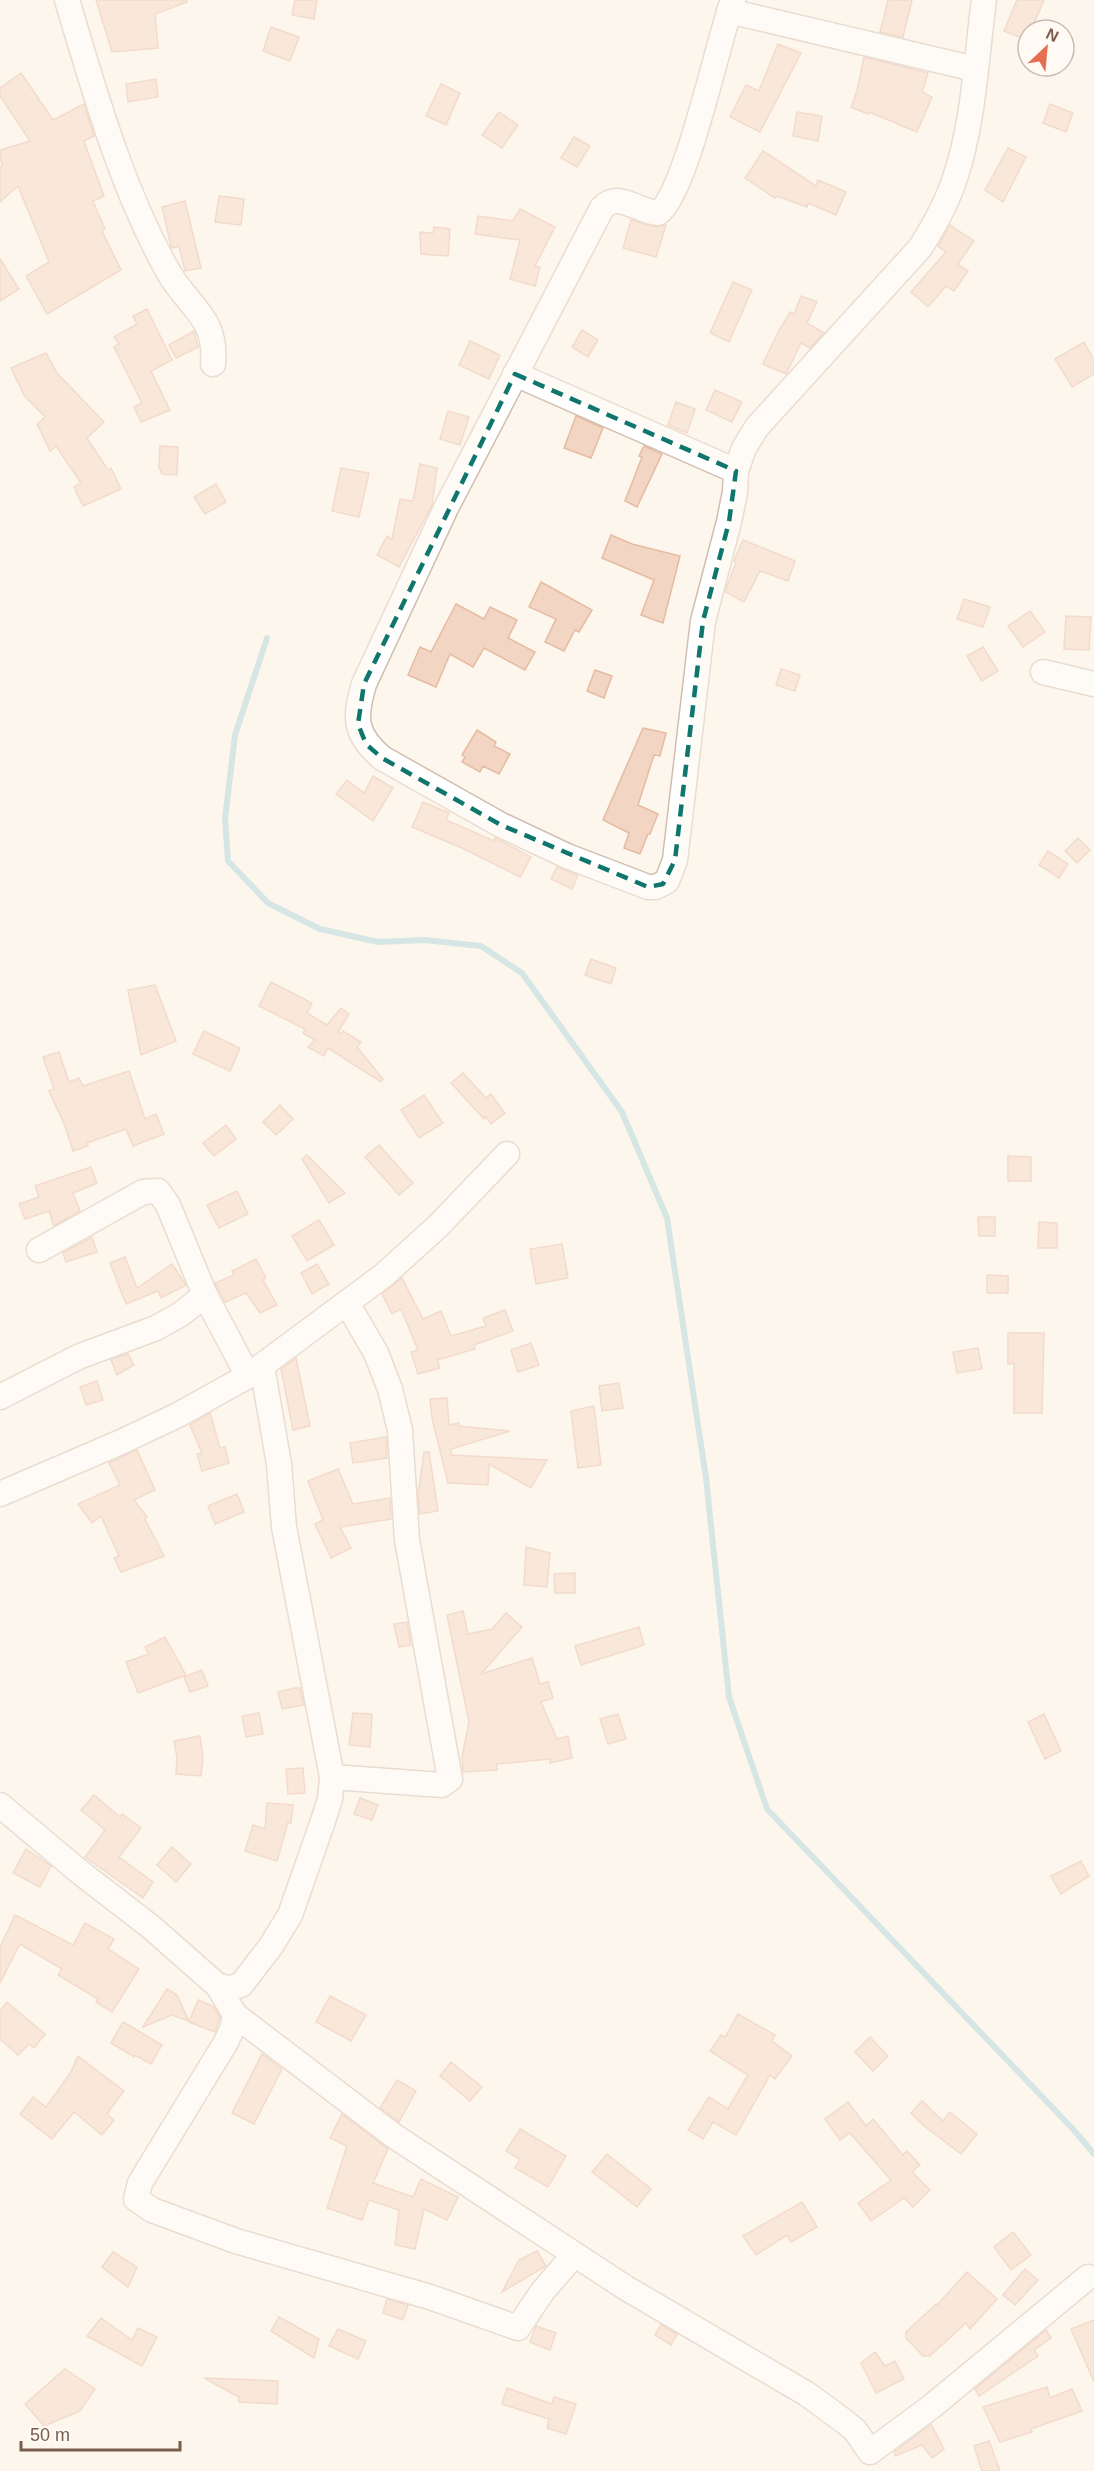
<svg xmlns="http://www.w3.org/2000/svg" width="1094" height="2471" viewBox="0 0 1094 2471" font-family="Arial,sans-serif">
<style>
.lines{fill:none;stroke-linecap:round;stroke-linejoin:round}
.stream{stroke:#a5d3da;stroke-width:6}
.building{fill:#f3d5c3;stroke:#e6bba3;stroke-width:1.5}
.street-casing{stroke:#d1beb0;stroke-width:27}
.street{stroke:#fff;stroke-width:24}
.marked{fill:none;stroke:#0f766e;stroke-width:4.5;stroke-dasharray:12 8;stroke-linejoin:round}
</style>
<rect width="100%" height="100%" fill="#fdf6ec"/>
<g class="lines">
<path class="stream" d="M267,638L235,735L225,819L228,861L268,903L320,929L378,942L424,940L481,946L522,973L622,1112L667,1218L706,1478L729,1697L767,1809L1072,2128L1094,2154"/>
</g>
<g class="building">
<path d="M96,0H187V2L155,14L158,48L112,52Z"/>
<path d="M295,0H317L314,19L292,15Z"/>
<path d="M888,0H912L903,37L880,32Z"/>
<path d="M1017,0H1044L1031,30H1028L1027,40L1004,31Z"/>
<path d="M271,27L299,37L290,61L263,51Z"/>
<path d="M778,44L801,53L760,132L730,117L746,85L759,91Z"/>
<path d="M864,57L928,73L922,92L932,97L917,132L869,112L868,114L851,107L857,91Z"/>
<path d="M21,73L53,120L84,104L94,136L84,141L104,196L93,201L105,229L102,231L121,270L47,314L26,276L49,262L18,186L0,202V168L2,166L0,150L30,141L0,96V88Z"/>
<path d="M156,79L158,97L128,102L126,84Z"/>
<path d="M441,84L460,93L446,125L426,116Z"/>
<path d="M1050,104L1073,113L1066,132L1043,123Z"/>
<path d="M499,112L518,125L502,148L482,135Z"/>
<path d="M797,112L822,116L818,141L793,136Z"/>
<path d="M574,137L590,146L577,167L561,158Z"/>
<path d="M1008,148L1026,157L1003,202L985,190Z"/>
<path d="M763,151L816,186L818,180L846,192L836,215L808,203L807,207L777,196L775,198L745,178Z"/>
<path d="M219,196L244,199L241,225L215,222Z"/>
<path d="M185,201L201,268L185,271L179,246L172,248L171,246L162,207Z"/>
<path d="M520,209L555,227L535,266L540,267L535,286L510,279L520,240L475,234L478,216L513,221Z"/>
<path d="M631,220L656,227L666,225L656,257L623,248Z"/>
<path d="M950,225L974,241L958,264L968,271L954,291L946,286L928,307L911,292L946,252L938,246Z"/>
<path d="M434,227L450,229L448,256L421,254L420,232L433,233Z"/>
<path d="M0,259L19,289L0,301Z"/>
<path d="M733,282L752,290L729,342L710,333Z"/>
<path d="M801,296L817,302L807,323L824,333L810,348L801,343L786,374L763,364L777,334L790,312L794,314Z"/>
<path d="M147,309L172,360L151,371L170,410L141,422L134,407L142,403L114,347L119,344L114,337L137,324L133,316Z"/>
<path d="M582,330L598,340L588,357L572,347Z"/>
<path d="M194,331L198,347L176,358L169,345Z"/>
<path d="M470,341L500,355L489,379L459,365Z"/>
<path d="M1084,342L1094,360V374L1072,387L1055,359Z"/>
<path d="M46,353L57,373L104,422L87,438L108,470L111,468L121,489L83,506L74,487L81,483L56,446L50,451L37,424L45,417L24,395L11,368Z"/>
<path d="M715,390L742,402L732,422L706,410Z"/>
<path d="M676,402L695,409L687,433L668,425Z"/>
<path d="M448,411L469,417L460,445L440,439Z"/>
<path d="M576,416L603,428L591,458L564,448Z"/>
<path d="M160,446L178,447L177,475L162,474L159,467Z"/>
<path d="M644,446L662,454L637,507L625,501L642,457L639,456Z"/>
<path d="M420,464L437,468L432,505L399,567L377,555L387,536L392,539L400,499L413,501Z"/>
<path d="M341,468L369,473L359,517L332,511Z"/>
<path d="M216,484L226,502L205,514L194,497Z"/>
<path d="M611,535L632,544L680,556L663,623L641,615L654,580L602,558Z"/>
<path d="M743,540L795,561L788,581L760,571L744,602L725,592L736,562L734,561Z"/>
<path d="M541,582L592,610L579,632L575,630L564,651L545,642L556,619L529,607Z"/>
<path d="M964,599L990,607L983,627L957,619Z"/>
<path d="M456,604L484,619L490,607L517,620L508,638L535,652L525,670L484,648L473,667L450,654L436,687L408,675L420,647L431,652Z"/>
<path d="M1030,611L1045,632L1023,647L1008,626Z"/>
<path d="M1066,616L1091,617L1089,650L1064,649Z"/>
<path d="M983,647L998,671L982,681L967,656Z"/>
<path d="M781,669L800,675L795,691L776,685Z"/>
<path d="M595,670L612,676L604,698L587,691Z"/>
<path d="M643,728L666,733L660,756L654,755L638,805L658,814L650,834H648L640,854L624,848L629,833L603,820Z"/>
<path d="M477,730L496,742L494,746L510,754L499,774L483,766L480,772L462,762L465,757L462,755Z"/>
<path d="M373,776L393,788L373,821L336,794L347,780L364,793Z"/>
<path d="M423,802L449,813L446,820L494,841L495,838L531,857L520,877L462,848L412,827Z"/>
<path d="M1078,838L1090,850L1077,863L1065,851Z"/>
<path d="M1048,851L1068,864L1059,878L1039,865Z"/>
<path d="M557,867L578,875L572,889L551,879Z"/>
<path d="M591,959L616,968L611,984L585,975Z"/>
<path d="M271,982L312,1003L307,1013L327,1025L341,1008L349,1014L338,1032L341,1034L343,1031L361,1042L357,1047L383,1079L381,1082L328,1048L324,1056L308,1047L315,1040L303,1033L305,1029L259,1006Z"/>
<path d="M155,985L176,1041L141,1055L128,990Z"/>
<path d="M204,1031L240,1048L230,1071L193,1054Z"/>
<path d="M59,1052L69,1082L79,1078L83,1086L129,1071L145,1119L156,1114L164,1134L133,1146L126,1129L87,1143L88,1146L73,1151L65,1126L49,1091L54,1089L43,1057Z"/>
<path d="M463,1073L486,1098L491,1094L505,1113L491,1124L486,1117L484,1119L451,1083Z"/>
<path d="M424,1095L443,1123L419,1138L401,1110Z"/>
<path d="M280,1105L293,1119L276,1135L263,1122Z"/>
<path d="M226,1125L236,1139L214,1156L203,1143Z"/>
<path d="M379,1145L413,1183L399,1195L365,1157Z"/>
<path d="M307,1155L345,1193L329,1203L302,1159Z"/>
<path d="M1008,1156L1031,1157V1181H1008Z"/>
<path d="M91,1167L97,1183L73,1193L80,1211L54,1226L49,1211L25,1219L19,1204L39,1197L35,1186Z"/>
<path d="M237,1191L248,1214L219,1228L207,1205Z"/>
<path d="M978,1217H995V1236H979Z"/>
<path d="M319,1220L334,1245L307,1261L292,1236Z"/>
<path d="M1039,1222L1057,1223V1248H1038Z"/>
<path d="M92,1237L97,1252L66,1262L63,1253Z"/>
<path d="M562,1244L568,1278L536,1284L530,1249Z"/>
<path d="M125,1257L137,1288L172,1264L186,1285L161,1298L158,1291L126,1304L110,1263Z"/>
<path d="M256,1259L266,1278L263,1280L277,1305L260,1313L246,1293L225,1302L215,1283L234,1275L232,1271Z"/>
<path d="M317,1264L329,1284L312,1294L301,1273Z"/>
<path d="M987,1275L1008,1276V1293H987Z"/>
<path d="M402,1278L423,1319L441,1311L451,1336L486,1326L483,1318L505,1310L513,1331L474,1345L475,1349L437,1360L440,1368L418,1374L411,1352L418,1350L401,1309L392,1314L382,1294Z"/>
<path d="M1008,1333H1044L1042,1413H1014V1363L1008,1364Z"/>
<path d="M531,1343L539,1365L518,1372L511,1350Z"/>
<path d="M978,1348L982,1369L957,1373L953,1352Z"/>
<path d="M128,1354L134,1365L117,1375L111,1360Z"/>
<path d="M296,1358L310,1426L293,1430L281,1369Z"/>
<path d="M97,1381L103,1400L86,1405L80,1387Z"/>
<path d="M619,1383L623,1408L602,1411L599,1386Z"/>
<path d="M447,1398L449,1425L459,1423V1426L510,1431L451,1449V1455L547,1460L531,1488L489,1464L488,1485L448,1483L432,1418L430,1399Z"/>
<path d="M594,1406L601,1465L578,1468L571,1411Z"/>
<path d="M210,1413L220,1448L225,1447L229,1463L202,1471L197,1454L202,1453L190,1425Z"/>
<path d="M386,1437L387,1458L353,1463L350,1443Z"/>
<path d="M137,1450L155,1490L134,1500L147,1517L145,1519L164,1556L121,1572L114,1558L119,1556L101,1516L92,1523L78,1504L120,1485L109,1463Z"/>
<path d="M424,1452H429L438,1511L420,1514L418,1496Z"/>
<path d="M338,1469L353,1504L390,1498L391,1519L340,1527L351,1548L331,1558L315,1524L323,1520L308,1481Z"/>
<path d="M237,1494L244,1512L215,1524L208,1506Z"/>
<path d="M526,1547L550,1553L547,1587L524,1585Z"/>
<path d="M575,1573V1593H555L554,1574Z"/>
<path d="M463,1611L468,1634L492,1629L506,1613L522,1627L481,1674L532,1658L540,1684L548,1682L553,1698L541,1702L557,1739L568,1736L572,1758L550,1763V1759L497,1764V1770L463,1772L462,1757L469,1722L447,1615Z"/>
<path d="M407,1622L411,1645L399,1647L394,1624Z"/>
<path d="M639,1627L644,1645L581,1665L575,1646Z"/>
<path d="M165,1637L186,1675L138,1693L126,1662L149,1654L145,1647Z"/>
<path d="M202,1670L208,1686L190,1692L184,1677Z"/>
<path d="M295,1688H300L304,1705L282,1709L278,1692Z"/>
<path d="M259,1713L263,1734L246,1737L242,1716Z"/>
<path d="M353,1713L372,1714L370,1747L349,1745Z"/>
<path d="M618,1714L626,1739L608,1744L600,1719Z"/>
<path d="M1044,1714L1061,1751L1045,1759L1028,1722Z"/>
<path d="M200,1736L203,1757L201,1776L176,1774L177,1757L174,1741Z"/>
<path d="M303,1768L305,1793L288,1794L286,1769Z"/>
<path d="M94,1795L120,1817L122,1814L141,1828L119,1857L153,1882L143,1898L85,1857L105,1830L81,1810Z"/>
<path d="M360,1798L378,1805L372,1820L354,1814Z"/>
<path d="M267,1803L293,1805L291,1823L288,1822L277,1861L245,1851L253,1825L265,1829Z"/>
<path d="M172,1847L191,1864L176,1882L157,1865Z"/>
<path d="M26,1849L51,1866L40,1887L13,1873Z"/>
<path d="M1081,1861L1089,1876L1061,1894L1051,1876Z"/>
<path d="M15,1915L73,1945L85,1923L114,1939L108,1949L139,1969L112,2012L96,2002L98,1999L58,1975L62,1969L20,1944L0,1983V1947Z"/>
<path d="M167,1989L177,1995L189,2021L172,2015L143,2027Z"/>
<path d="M330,1996L366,2015L351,2041L316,2022Z"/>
<path d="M198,2000L213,2006L220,2017L215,2032L189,2022Z"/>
<path d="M7,2002L45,2034L34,2048L29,2044L18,2055L0,2039V2011Z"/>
<path d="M738,2014L775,2035L772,2041L792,2056L775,2079L770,2075L736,2135L713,2122L703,2139L688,2130L709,2097L728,2109L748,2075L710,2051L721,2035L725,2037Z"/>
<path d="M123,2022L162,2045L151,2064L135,2055L134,2057L111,2043Z"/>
<path d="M870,2037L888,2056L873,2071L855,2052Z"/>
<path d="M262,2054L282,2069L254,2124L232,2113Z"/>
<path d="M78,2056L124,2091L107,2114L114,2120L102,2135L74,2112L52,2139L20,2114L33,2097L46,2107L71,2072Z"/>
<path d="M451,2062L482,2087L470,2101L440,2076Z"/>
<path d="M397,2080L416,2091L399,2122L380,2108Z"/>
<path d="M922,2101L943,2121L950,2112L977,2134L961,2154L923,2125L911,2113Z"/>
<path d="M848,2102L866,2126L873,2119L903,2155L907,2151L920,2165L912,2172L930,2190L913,2207L904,2198L871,2221L858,2203L891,2180L850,2133L840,2140L825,2119Z"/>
<path d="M342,2114L388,2149L373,2183L413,2197L421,2179L458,2197L447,2220L424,2209L415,2249L395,2245L399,2210L369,2200L362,2220L327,2208L347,2146L330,2138Z"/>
<path d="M520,2129L566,2156L548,2187L515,2168L520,2159L506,2151Z"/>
<path d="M607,2154L651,2189L637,2207L592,2172Z"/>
<path d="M802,2202L817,2227L791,2242L787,2235L756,2255L743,2236Z"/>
<path d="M1013,2232L1031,2255L1011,2270L994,2247Z"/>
<path d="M537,2251L546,2266L502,2292L519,2260Z"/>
<path d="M113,2252L137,2267L128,2287L102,2267Z"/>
<path d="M1025,2269L1038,2280L1015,2305L1003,2295Z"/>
<path d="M967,2272L997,2299L970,2329L966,2323L930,2356H923L906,2338V2332L936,2304L937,2305Z"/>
<path d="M387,2299L408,2305L403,2320L383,2313Z"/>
<path d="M279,2317L319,2339L314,2358L271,2331Z"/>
<path d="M101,2318L132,2340L138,2328L157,2337L142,2366L87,2336Z"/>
<path d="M1094,2320V2382L1071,2329Z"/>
<path d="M661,2325L677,2334L671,2345L655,2335Z"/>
<path d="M536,2326L556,2333L550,2350L530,2342Z"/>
<path d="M338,2329L366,2341L358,2359L329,2346Z"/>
<path d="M1046,2330L1051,2338L1034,2350L1038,2356L979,2396L975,2389Z"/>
<path d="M875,2352L885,2366L895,2361L904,2379L876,2393L861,2363Z"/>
<path d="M65,2369L95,2389L80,2411L44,2426L25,2404Z"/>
<path d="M204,2378L278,2381L277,2404L239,2402V2397Z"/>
<path d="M1047,2387L1050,2398L1072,2389L1082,2411L1031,2429L1032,2432L1000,2442L983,2407Z"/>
<path d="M507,2388L552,2404L554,2397L576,2404L566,2434L547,2428L549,2419L502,2404Z"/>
<path d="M931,2424L944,2449L932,2458L922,2445L895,2456L894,2452Z"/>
<path d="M989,2441L1000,2471H982L974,2446Z"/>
</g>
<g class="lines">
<g class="street-casing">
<g id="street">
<path d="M67,0C95,93 121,188 169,273C190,309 217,317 213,364"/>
<path d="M733,0C718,40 686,195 658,213C637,212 619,190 602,208L446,508L364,684C354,718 354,734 382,758L501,825L567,856L648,887H656L667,881L675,860L703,621L729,522L735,492L736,471L744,448L757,427L920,248C934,226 947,203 955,178C974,121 976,60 984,0"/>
<path d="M729,11L975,69"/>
<path d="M515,374L736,471"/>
<path d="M1043,672L1094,684"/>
<path d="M39,1250L143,1192L158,1191L168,1205L205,1295L248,1376"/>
<path d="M0,1397L78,1357L156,1328L181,1314L205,1295"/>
<path d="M0,1494L121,1442L178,1415L248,1376L384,1275L438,1226L507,1154"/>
<path d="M332,1777L442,1785L450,1779L407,1540L400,1430L390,1389L376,1353L347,1303"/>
<path d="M0,1805L81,1873L151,1927L218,1986L235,2015L232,2029L226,2042L140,2183L136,2199L152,2210L236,2241L430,2297L518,2328L542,2292L574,2255"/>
<path d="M218,1986L230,1988L241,1985L271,1946L290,1915L324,1818L330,1799L332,1777L284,1527L279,1464L262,1366"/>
<path d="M235,2015L394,2136L626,2288L807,2394L845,2422L855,2430L870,2452L931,2407L1088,2277"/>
</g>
</g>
<use href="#street" class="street"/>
</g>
<path d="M0 0H1094V2471H0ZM515,374L736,471L729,522L703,621L675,860L663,884L648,887L501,825L382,758L366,744L358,724L364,684Z" fill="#fdf6ec" fill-opacity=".55" fill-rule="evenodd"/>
<path class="marked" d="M515,374L736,471L729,522L703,621L675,860L663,884L648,887L501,825L382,758L366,744L358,724L364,684Z"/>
<g transform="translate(1046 48) rotate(26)"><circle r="28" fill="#fffaf3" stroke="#cabbb1" stroke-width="1.5"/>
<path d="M0-4.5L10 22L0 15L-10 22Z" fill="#e76f51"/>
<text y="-9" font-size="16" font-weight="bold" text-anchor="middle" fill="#7a5c4d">N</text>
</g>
<path d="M21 2441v9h159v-9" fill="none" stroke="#7a5c4d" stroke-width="3"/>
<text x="30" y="2441" font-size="18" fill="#7a5c4d" stroke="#fffaf3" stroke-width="4.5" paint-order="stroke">50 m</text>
</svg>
